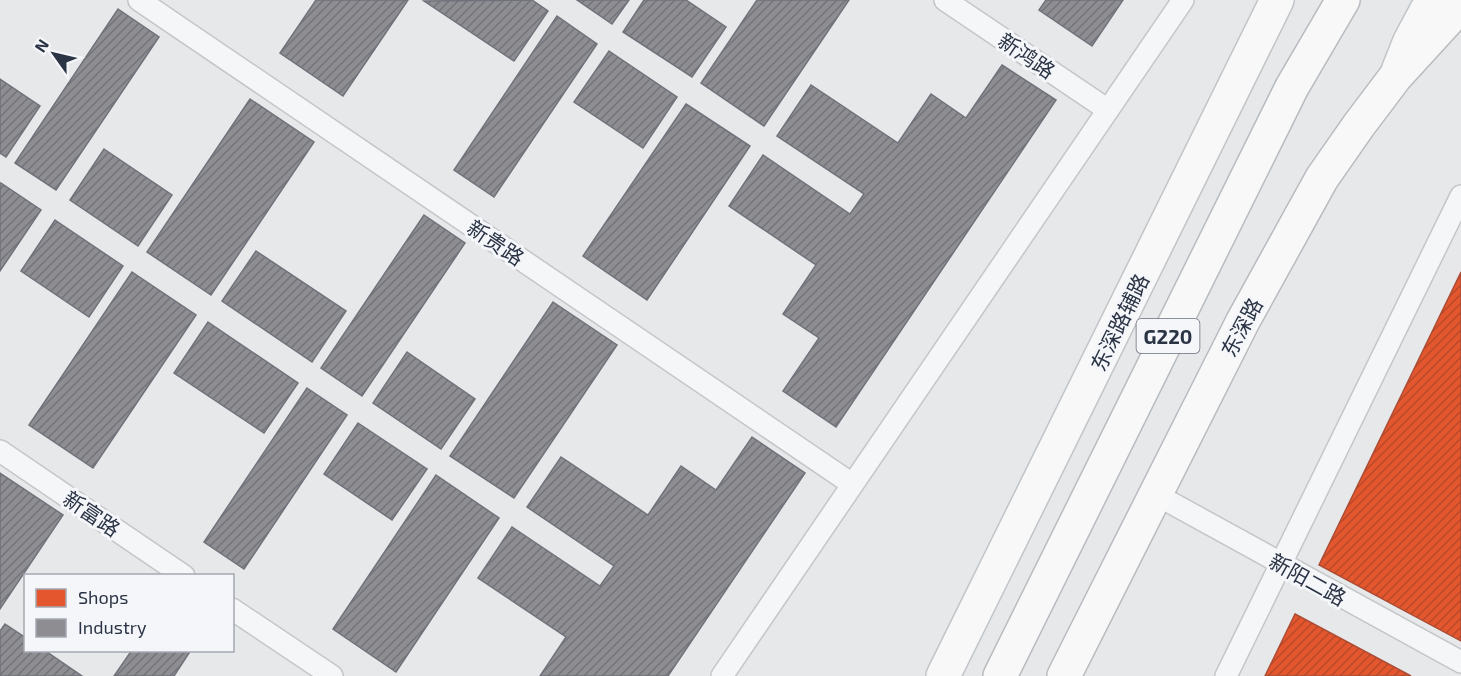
<svg xmlns="http://www.w3.org/2000/svg" width="1461" height="676" viewBox="0 0 1461 676" font-family="'Exo 2','Noto Sans SC',sans-serif">
<style>
.shops{fill:url(#shops-hatch);stroke:#ac4c35;stroke-width:1.5}
.industry{fill:url(#industry-hatch);stroke:#70727b;stroke-width:1.5}
.lines{fill:none;stroke-linecap:round;stroke-linejoin:round}
.minor-casing{stroke:#c4c6c8;stroke-width:24}
.primary-casing{stroke:#c2c5c8;stroke-width:36}
.trunk-casing{stroke:#b8bbbf;stroke-width:36}
.minor{stroke:#f5f6f7;stroke-width:21}
.primary{stroke:#f8f8f8;stroke-width:33}
.trunk{stroke:#f8f8f8;stroke-width:33}
.labels{text-anchor:middle;dominant-baseline:central;stroke-width:6;stroke-linejoin:round;paint-order:stroke}
.shield{fill:#f4f6f9;stroke:#676e7b;stroke-width:1.5}
.shield-label{font-size:20px;font-weight:bold;fill:#2b3445}
.street-label{font-size:21px;fill:#2b3445;stroke:#f4f6f9}
</style>
<defs>
<pattern id="shops-hatch" width="6" height="6" patternUnits="userSpaceOnUse" patternTransform="scale(1.5)"><rect width="6" height="6" fill="#e4572e"/><path d="M-1 1l2-2M0 6l6-6M5 7l2-2" fill="none" stroke="#b94929"/></pattern>
<pattern id="industry-hatch" width="6" height="6" patternUnits="userSpaceOnUse" patternTransform="scale(1.5)"><rect width="6" height="6" fill="#8d8d92"/><path d="M-1 1l2-2M0 6l6-6M5 7l2-2" fill="none" stroke="#737479"/></pattern>
</defs>
<rect width="100%" height="100%" fill="#e6e8ea"/>
<g class="shops">
<path d="M1461,272V641L1319,565Z"/>
<path d="M1295,614L1411,676H1265Z"/>
</g>
<g class="industry">
<path d="M316,0H408L343,96L280,53Z"/>
<path d="M532,0L548,11L514,61L424,1Z"/>
<path d="M577,0H629L612,24Z"/>
<path d="M644,0H686L726,27L692,77L623,32Z"/>
<path d="M757,0H849L764,126L701,83Z"/>
<path d="M1046,0H1123L1092,46L1039,10Z"/>
<path d="M118,9L159,37L56,190L15,163Z"/>
<path d="M557,16L597,44L494,197L454,170Z"/>
<path d="M609,51L677,97L643,148L574,102Z"/>
<path d="M1002,65L1056,100L836,427L783,391L819,338L783,314L816,265L729,206L763,155L850,214L864,194L777,136L811,85L898,143L931,94L966,118Z"/>
<path d="M0,79L40,106L6,157L0,153Z"/>
<path d="M250,99L314,142L211,295L147,252Z"/>
<path d="M686,104L750,146L647,300L583,256Z"/>
<path d="M104,149L172,195L138,246L70,200Z"/>
<path d="M1,183L41,210L0,271V183Z"/>
<path d="M424,215L465,243L362,396L321,368Z"/>
<path d="M55,220L123,266L89,317L21,271Z"/>
<path d="M256,251L346,311L312,362L222,301Z"/>
<path d="M132,272L196,315L93,468L29,425Z"/>
<path d="M553,302L617,345L514,498L450,456Z"/>
<path d="M208,322L298,383L264,433L174,373Z"/>
<path d="M407,352L475,399L441,449L373,403Z"/>
<path d="M307,388L347,415L244,569L204,542Z"/>
<path d="M358,423L427,469L392,520L324,474Z"/>
<path d="M752,437L805,473L668,676H540L566,637L478,578L512,527L600,586L614,566L527,507L561,457L648,515L681,466L716,490Z"/>
<path d="M0,473L63,515L0,609Z"/>
<path d="M436,475L499,518L396,672L333,629Z"/>
<path d="M5,624L26,638V650H44L82,676H0V631Z"/>
<path d="M132,650H191L174,676H114Z"/>
</g>
<g class="lines">
<g class="minor-casing">
<g id="minor">
<path d="M139,0L852,484"/>
<path d="M945,0L1108,110"/>
<path d="M0,451L184,576"/>
<path d="M1155,494L1461,662"/>
<path d="M232,609L332,676"/>
<path d="M722,676L1183,0"/>
<path d="M1226,676L1461,196"/>
</g>
</g>
<g class="primary-casing">
<g id="primary">
<path d="M1398,71L1410,41L1432,0"/>
<path d="M943,676L1277,0"/>
</g>
</g>
<g class="trunk-casing">
<g id="trunk">
<path d="M1000,676L1292,87L1343,0"/>
<path d="M1064,676L1243,321L1322,178L1359,125L1396,76L1461,5"/>
</g>
</g>
<use href="#minor" class="minor"/>
<use href="#primary" class="primary"/>
<use href="#trunk" class="trunk"/>
</g>
<g class="labels">
<rect class="shield" x="1136.5" y="319" width="63" height="34" rx="4.5"/>
<g class="shield-label">
<text x="1168" y="336">G220</text>
</g>
<g class="street-label">
<text transform="translate(1027 55) rotate(34)">新鸿路</text>
<text transform="translate(496 242) rotate(34)">新贵路</text>
<text transform="translate(1119 322) rotate(-64)">东深路辅路</text>
<text transform="translate(1241 327) rotate(-62)">东深路</text>
<text transform="translate(92 513) rotate(34)">新富路</text>
<text transform="translate(1308 579) rotate(29)">新阳二路</text>
</g>
</g>
<rect x="24" y="574" width="210" height="78" fill="#f4f6f9" stroke="#a4a8b1" stroke-width="1.5"/>
<rect x="36" y="589" width="30" height="18" fill="#e4572e" stroke="#a4a8b1" stroke-width="1.5"/>
<text x="78" y="604" font-size="18" fill="#2b3445">Shops</text>
<rect x="36" y="619" width="30" height="18" fill="#8d8d92" stroke="#a4a8b1" stroke-width="1.5"/>
<text x="78" y="634" font-size="18" fill="#2b3445">Industry</text>
<g transform="translate(54 54) rotate(304)" stroke="#f4f6f9" stroke-width="4.5" paint-order="stroke">
<path d="M0-4.5L10 22L0 15L-10 22Z" fill="#2b3445"/>
<text y="-9" font-size="16" font-weight="bold" text-anchor="middle" fill="#2b3445">N</text>
</g>
</svg>
